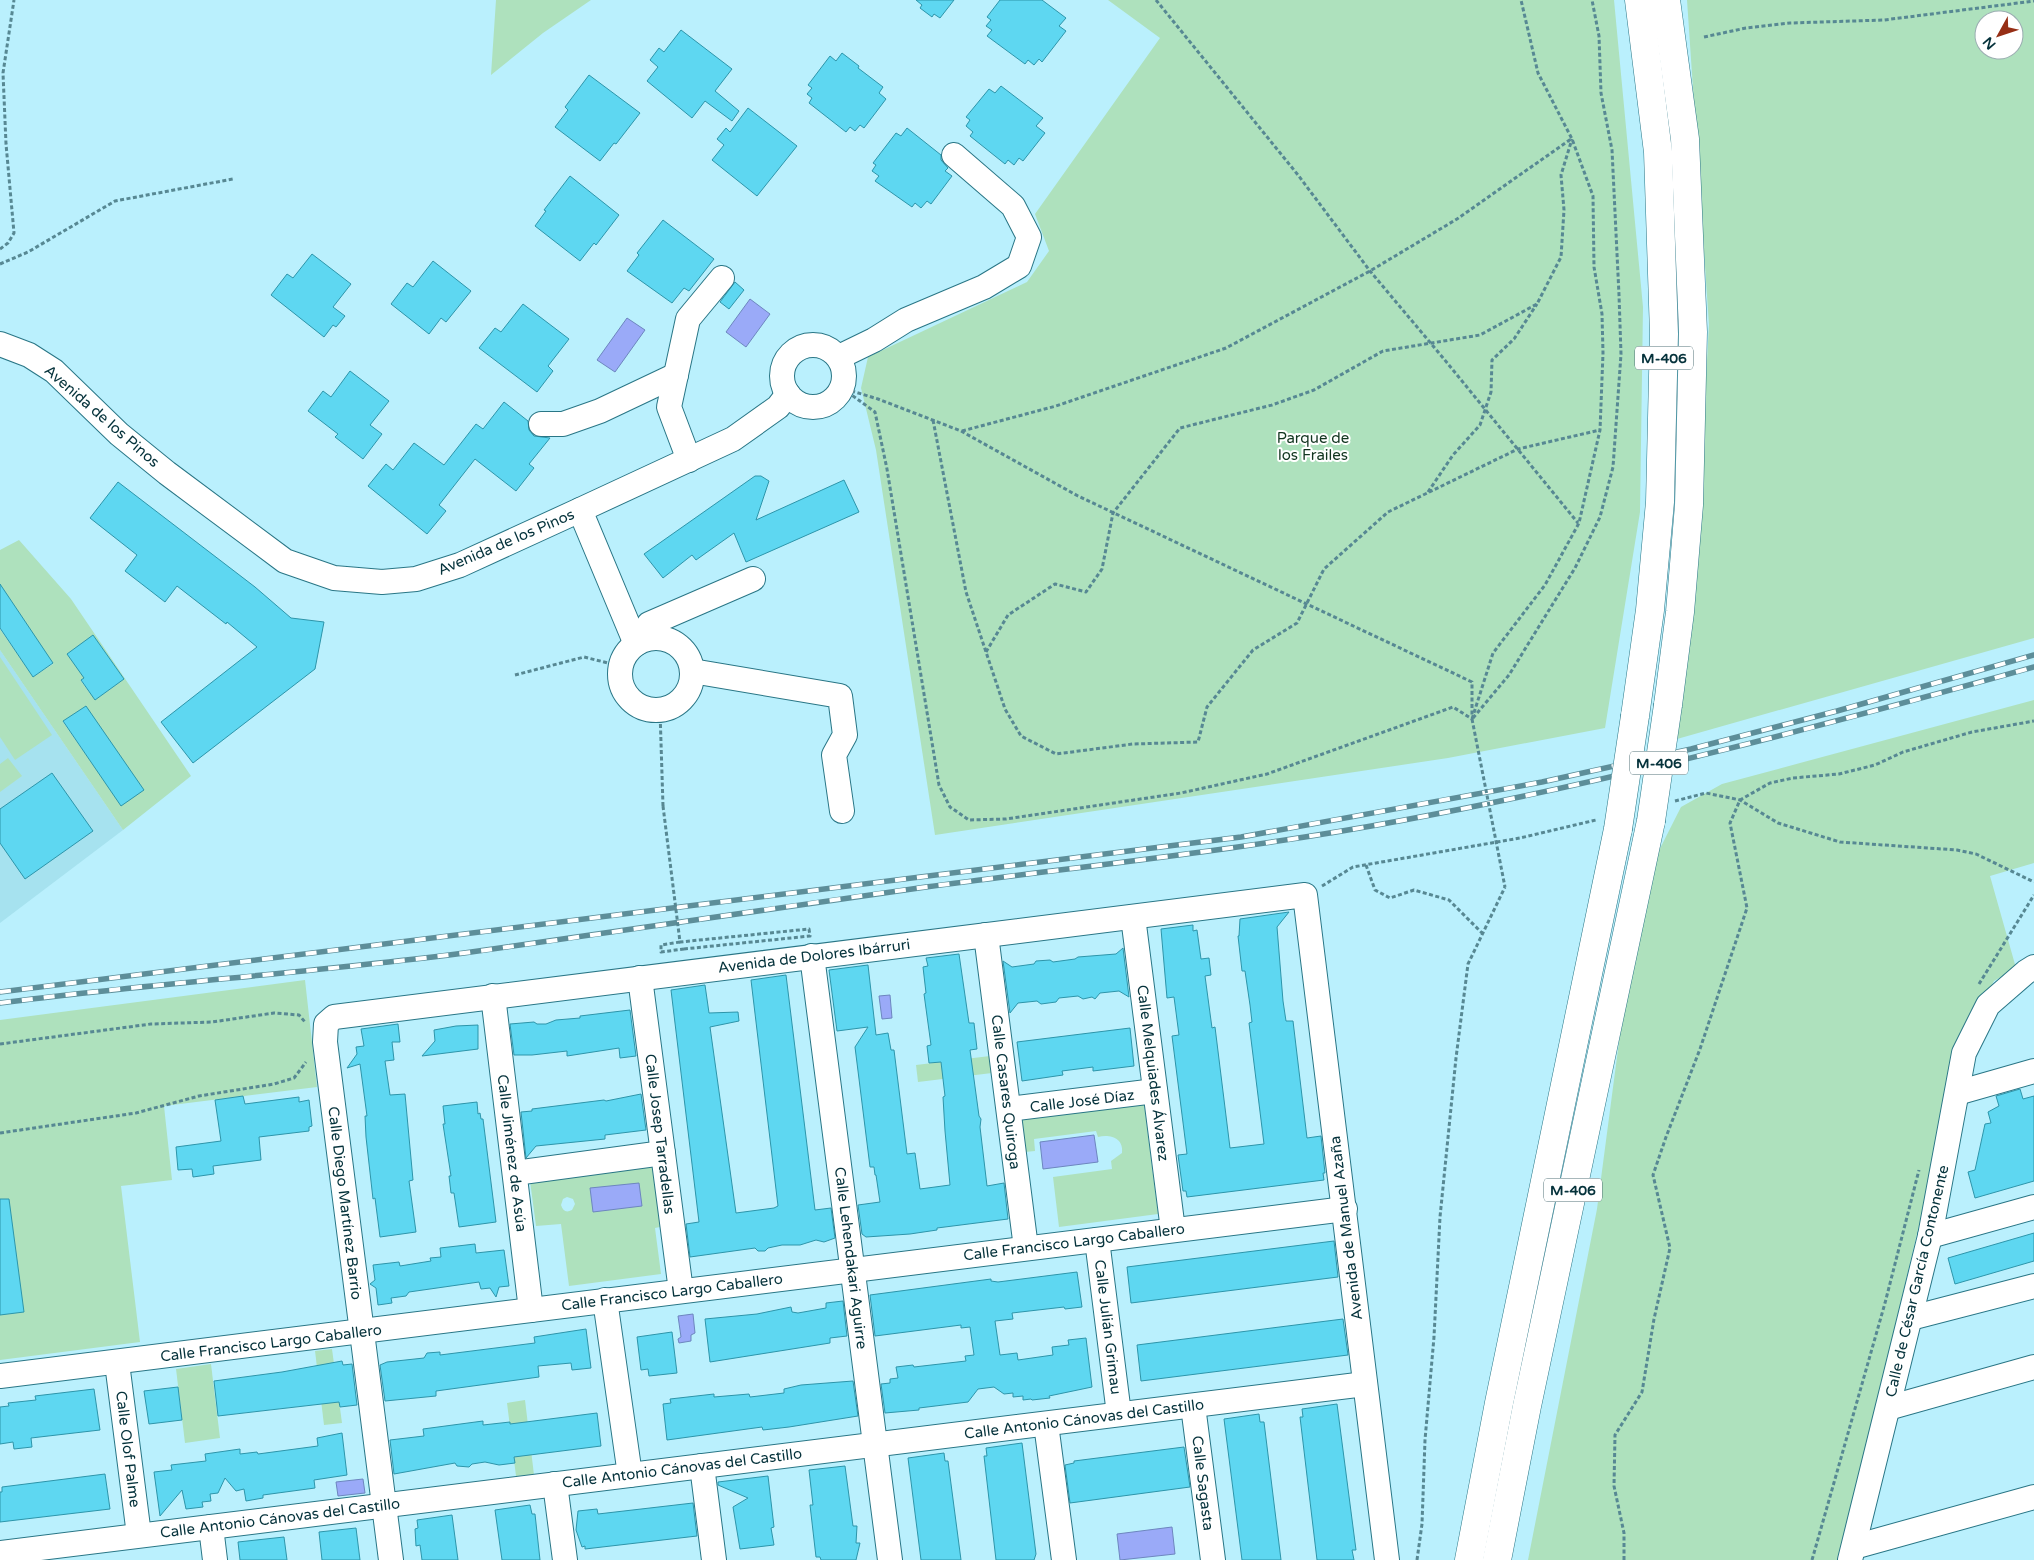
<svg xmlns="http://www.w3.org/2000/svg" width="2034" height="1560" viewBox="0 0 2034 1560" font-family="'Varela Round',sans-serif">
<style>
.built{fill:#a6e2ef}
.green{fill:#aee1bd;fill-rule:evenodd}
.water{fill:#9aaaf8;stroke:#6d86bf}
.building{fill:#5ed7f1;stroke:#2d95aa}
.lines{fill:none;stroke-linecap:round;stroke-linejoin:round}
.minor-casing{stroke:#297686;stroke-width:26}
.highway-casing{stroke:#297686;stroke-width:29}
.path{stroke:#578893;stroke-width:3;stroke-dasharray:4 2.5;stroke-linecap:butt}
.minor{stroke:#fff;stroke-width:24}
.highway{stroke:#fff;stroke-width:28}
.rail-casing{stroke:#5d8e99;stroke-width:5.5}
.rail{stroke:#fff;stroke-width:4;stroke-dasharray:11;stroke-linecap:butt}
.highway-bridge-casing{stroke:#297686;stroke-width:29;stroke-linecap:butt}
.path-bridge{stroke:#578893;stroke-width:3;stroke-dasharray:4 2.5;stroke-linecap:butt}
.highway-bridge{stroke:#fff;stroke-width:28}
.labels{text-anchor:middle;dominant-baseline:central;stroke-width:4;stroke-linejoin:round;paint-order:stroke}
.shield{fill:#fff;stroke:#507076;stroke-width:1}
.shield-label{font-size:14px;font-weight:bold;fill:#05323b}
.street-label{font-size:15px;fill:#05323b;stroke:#fff}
.park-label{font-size:15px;fill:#11351f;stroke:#fff}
</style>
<rect width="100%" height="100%" fill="#baf0fd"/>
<path class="built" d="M0,650L123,830L0,923Z"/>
<g class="green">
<path d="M496,0H591L543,33L491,75Z"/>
<path d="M1108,0H1614L1643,307L1640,512L1605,728L1448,758L935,835L876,450L861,388L868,357L1027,282L1049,251L1035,214L1160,38Z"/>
<path d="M1687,0H2034V638L1677,739L1692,627L1709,325ZM1984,20H2014V50H1984Z"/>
<path d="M19,540L71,599L191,776L123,830L0,650V629L33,677L53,664L0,584V550ZM93,635L124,679L98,698L89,692L81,681L84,678ZM86,706L121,805L63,722Z"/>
<path d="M0,657L52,735L15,760L0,737Z"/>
<path d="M2034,700V863L1990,876L2016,968L1994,981L1965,1033L1839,1560H1528L1597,1209L1639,890L1681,807L1722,784Z"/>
<path d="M8,758L22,776L0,792V764Z"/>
<path d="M305,980L317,1087L164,1106L172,1180L121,1186L140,1342L0,1360V1020Z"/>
<path d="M990,1056L992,1073L918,1082L916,1065Z"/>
<path d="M1144,1104L1158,1214L1059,1227L1053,1177L1112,1169L1111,1161L1122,1153C1124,1138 1110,1134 1098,1137L1096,1131L1034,1139L1035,1151L1025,1152L1021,1120Z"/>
<path d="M653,1166L660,1227L655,1228L661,1274L569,1286L561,1224L536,1226L530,1181ZM567,1197L573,1199L575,1204L572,1210C566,1213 563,1211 561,1205L563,1199Z"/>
<path d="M332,1349L342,1423L324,1425L315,1351Z"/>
<path d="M211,1364L220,1438L185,1443L176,1369Z"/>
<path d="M525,1400L534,1475L516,1476L507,1403Z"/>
</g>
<g class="water">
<path d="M750,299L770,314L746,347L726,332Z"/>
<path d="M627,318L645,330L615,372L597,360Z"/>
<path d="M890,995L892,1018L882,1019L879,996Z"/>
<path d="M1094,1135L1098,1162L1043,1169L1040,1142Z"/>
<path d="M639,1183L642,1206L593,1212L590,1188Z"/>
<path d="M693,1314L695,1333L691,1335V1341L679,1343L678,1339L681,1337L678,1316Z"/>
<path d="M363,1479L365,1493L338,1496L336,1482Z"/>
<path d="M1172,1527L1175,1554L1120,1560L1117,1534Z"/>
</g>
<g class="building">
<path d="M916,0H954L940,18L934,14L932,17L920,8L922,5Z"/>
<path d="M1000,0H1042L1066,18L1059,26L1066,31L1042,62L1039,59L1034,65L1028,60L1025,64L987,36L992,30L986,26L991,20L987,17Z"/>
<path d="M681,30L732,69L715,91L739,111L732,121L705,101L692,118L647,81L658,67L650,60L659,48L664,52Z"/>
<path d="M842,53L859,66L858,68L883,87L879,93L886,99L864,128L860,125L855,131L850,127L846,132L809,103L812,98L807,94L812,88L808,85L830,56L836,61Z"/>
<path d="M589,75L640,113L616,144L614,143L600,161L555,127L568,110L565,107Z"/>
<path d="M1001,86L1043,118L1036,126L1045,133L1023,161L1019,158L1014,165L1008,160L1005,164L970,136L973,132L966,126L970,120L966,117L989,89L995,93Z"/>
<path d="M748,108L797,146L757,196L712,160L724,145L717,139L726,128L730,132Z"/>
<path d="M907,128L941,155V160L948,168L945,171L952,176L931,204L927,201L921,208L915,203L912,207L875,181L879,176L872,171L876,165L873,163L896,133L901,136Z"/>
<path d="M570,176L619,215L596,245L594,243L580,261L535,226L546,211L544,210Z"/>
<path d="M663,220L714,259L689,291L684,288L672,303L627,271L639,255L637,253Z"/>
<path d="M312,254L351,284L333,307L345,316L336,327L333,325L324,337L271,295L287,274L293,278Z"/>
<path d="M433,261L471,291L446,322L441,318L429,334L391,304L407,283L413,287Z"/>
<path d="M735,282L744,290L729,309L720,302Z"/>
<path d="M523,304L569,339L548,366L553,371L537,392L479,348L495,328L501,332Z"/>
<path d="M350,371L389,401L370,425L382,434L363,459L335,437L338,434L308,411L323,391L331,397Z"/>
<path d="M504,402L528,421L529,430L534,436L550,438L529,464L534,468L516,491L475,459L439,505L446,511L427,534L368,486L386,464L393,470L414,443L444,465L476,424L483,429Z"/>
<path d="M755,476H761L769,481L756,520L844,480L859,512L746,562L734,533L696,560L692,555L663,578L644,554Z"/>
<path d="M118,482L255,587L291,618L324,622L315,669L193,763L161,722L257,647L227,622L226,624L177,586L165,602L125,571L137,555L90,518Z"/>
<path d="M0,584L53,663L33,677L0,628Z"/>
<path d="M93,635L124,679L95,700L81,680L84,678L67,654Z"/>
<path d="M86,706L144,790L121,806L63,721Z"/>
<path d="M52,773L93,831L25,879L0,843V809Z"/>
<path d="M1289,912L1277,927L1283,1001L1286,1021H1293L1307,1138L1321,1136L1325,1173H1323L1324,1180L1187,1197L1186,1191H1183L1178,1155L1187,1154L1172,1036L1179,1035L1174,997L1167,998L1161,929L1193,925V931L1197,930L1201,959L1209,958L1211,975L1205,976L1212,1028L1215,1027L1230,1148L1264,1144L1249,1023L1252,1022L1250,1005L1245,971H1242L1238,936H1239L1240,919Z"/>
<path d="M1123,948L1129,997L1119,991L1100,993L1095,999L1092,997L1083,999L1078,996L1059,998L1056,1002L1041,1004L1037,1001L1018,1003L1010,1013L1003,961L1012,967L1034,964L1036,961L1050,960L1053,962L1075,959L1078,957L1116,954Z"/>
<path d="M959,954L969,1023H974L977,1049L970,1050L979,1116L981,1119L980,1127L987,1186L1004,1183L1008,1219L937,1228V1230L910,1234L866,1237L862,1234L858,1205L880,1202L876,1175H875L874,1167H870L855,1047L868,1027L837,1031L829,970L868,965L876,1035L888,1033L891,1050H894L907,1154L915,1153L920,1189L950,1185L945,1131L943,1097L945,1096L941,1062L929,1063L927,1046L931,1045L924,994L926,993L923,967L928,966L926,958Z"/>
<path d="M786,975L815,1210L831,1208L835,1238L824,1242L816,1240L800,1245H782L768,1248L765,1251H758L755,1248L690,1257L686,1224L699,1222L671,990L705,985L709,1013L738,1012L739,1021L710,1027L736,1213L774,1208L778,1206L751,980Z"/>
<path d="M630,1010L636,1056L620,1058L619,1048L567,1056V1051L532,1055H514L510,1024L534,1022L537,1024H546L556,1020L580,1018V1016Z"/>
<path d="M398,1024L400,1042H392L394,1060L385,1061L390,1095L405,1094L413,1180L409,1181L416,1232L380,1237L375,1198L373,1199L366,1137L365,1116H367L360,1064L347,1068L357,1054L356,1047L364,1046L361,1029Z"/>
<path d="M478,1025V1049L422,1056L435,1041L434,1030L456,1026Z"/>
<path d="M1130,1028L1134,1066L1093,1071V1067L1062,1071L1063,1075L1022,1081L1017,1042Z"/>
<path d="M2020,1089L2023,1099L2034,1096V1181L1975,1198L1968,1172L1975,1170L1985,1124L1991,1123L1988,1112L1999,1106L1996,1096Z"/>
<path d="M641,1094L646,1130L605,1135V1139L536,1146L526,1158L521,1112L532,1111V1109L604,1100L606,1101Z"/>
<path d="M243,1096L245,1104L299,1097V1102L309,1100L312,1126L309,1127V1131L259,1137L261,1160L213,1166L214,1174L193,1177L192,1169L178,1170L176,1147L221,1141L215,1100Z"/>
<path d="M477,1102L478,1114L480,1113L481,1119H483L496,1222L459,1227L454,1193H451L449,1176H451L443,1124H445L443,1106Z"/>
<path d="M0,1199H9L24,1312L0,1315Z"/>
<path d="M2034,1233V1261L1955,1284L1948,1258Z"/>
<path d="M1334,1241L1338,1277L1131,1303L1127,1267Z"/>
<path d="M475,1244L476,1253L504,1250L509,1286L499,1287L496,1297L490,1288L481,1289L479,1282L409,1292L406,1296L391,1298L392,1303L378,1305L376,1288L370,1284L375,1280L373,1265L399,1262L400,1266L431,1261L430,1258L441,1257L440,1248Z"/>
<path d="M1077,1272L1082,1307L1065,1309L1064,1307L1012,1313L1013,1319L995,1321L1000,1355L1017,1353L1018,1360L1053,1355L1052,1347L1069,1345L1068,1340L1086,1338L1092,1387L1049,1396L1050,1398L1032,1400L1031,1399L1023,1400V1396L1013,1397V1393L1004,1394L994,1387L978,1389L968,1402L919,1408V1410L885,1413L881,1384L890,1383V1379L898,1378L896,1367L913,1365L914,1367L966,1361L965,1356L974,1355L970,1327L961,1328V1325L875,1336L870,1295L991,1279V1281L998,1282Z"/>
<path d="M843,1301L847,1336L830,1338V1343L710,1362L705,1319L757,1314L791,1307L792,1312L798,1313L826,1308V1303Z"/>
<path d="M1343,1319L1348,1355L1141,1381L1137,1345Z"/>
<path d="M586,1329L591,1368L572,1370L571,1363L538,1366L539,1377L436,1391V1396L385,1401L380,1365L387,1362L424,1358L427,1353L440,1352V1355L535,1343L534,1337Z"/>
<path d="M672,1332L677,1373L649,1376L648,1369L641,1370L637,1337Z"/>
<path d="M342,1361L343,1365L352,1364L357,1405L340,1407L339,1402L218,1416L214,1381L282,1372Z"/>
<path d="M853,1381L858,1416L789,1427L763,1430L762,1427L667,1440L663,1404L671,1403L670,1399L714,1394V1397L749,1394L750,1397L784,1393V1389L801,1385Z"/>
<path d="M178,1387L182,1420L149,1424L144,1391Z"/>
<path d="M94,1389L100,1430L31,1438L32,1447L14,1449L13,1442L0,1444V1407L9,1406L8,1403L36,1400L35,1396Z"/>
<path d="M1337,1404L1356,1550H1352L1354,1560H1317L1300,1417H1303L1302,1409Z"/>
<path d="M597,1413L601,1446L514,1457L515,1463L499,1465L485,1462L472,1464L469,1467L457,1466L455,1463L394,1474L390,1440L424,1436L423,1429L483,1421V1425L510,1422V1424Z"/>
<path d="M1259,1414L1260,1422H1264L1281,1560H1242L1224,1419Z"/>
<path d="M342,1433L347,1475L314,1480L315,1488L263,1495V1498L246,1501L244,1489L236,1491L225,1478L218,1493L210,1494L211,1501L202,1502L203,1507L186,1509L182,1490L160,1516L154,1472L172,1470L171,1465L206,1461L205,1454L240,1449V1454L257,1452L258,1454L318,1446L317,1438Z"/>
<path d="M1022,1443L1036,1554L1034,1560H996L984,1456H987L986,1448Z"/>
<path d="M1184,1447L1190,1487L1070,1503L1065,1465L1074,1463V1461Z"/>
<path d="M944,1453L945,1461H948L961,1560H921L908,1458Z"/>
<path d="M845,1466L853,1526H857L856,1543H860L856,1560H821L820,1557H816L810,1505H813L809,1470Z"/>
<path d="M105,1474L110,1509L0,1522V1492H2V1487Z"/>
<path d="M768,1476L774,1527L771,1528L774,1545L740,1549L733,1507L748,1498L718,1485V1482Z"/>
<path d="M693,1503L697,1536L585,1549V1546L582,1547L576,1530L578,1511L597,1509L598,1514Z"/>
<path d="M530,1505L532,1514H535L540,1560H502L495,1510Z"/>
<path d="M452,1515L458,1560H422L420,1545L416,1546L415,1529L418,1528L417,1520Z"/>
<path d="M356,1528L360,1560H322L319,1532Z"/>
<path d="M284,1537L287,1560H240L238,1542Z"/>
</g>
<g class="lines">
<g class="minor-casing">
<g id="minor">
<path d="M0,344L29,355L54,371L119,434L167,473L285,561L334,578L382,582L416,579L460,565L580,510L733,439L778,407L788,394"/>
<circle cx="813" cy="376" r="31"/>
<path d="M839,357L874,340L906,320L984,287L1019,266L1029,237L1013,206L954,155"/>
<path d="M541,424H563L600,411L676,375"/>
<path d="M689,460L669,407L688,319L722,278"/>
<path d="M580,510L636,644"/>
<circle cx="656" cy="674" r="36"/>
<path d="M646,639L649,624L753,579"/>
<path d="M692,671L840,696L845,735L834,755L842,811"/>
<path d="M1133,917L1173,1230"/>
<path d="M986,935L1026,1248"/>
<path d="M812,956L890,1560"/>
<path d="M640,978L681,1291"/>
<path d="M493,996L531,1310"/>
<path d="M1957,1093L2034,1071"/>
<path d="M1009,1109L1155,1091"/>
<path d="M515,1173L663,1153"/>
<path d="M1930,1236L2034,1207"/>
<path d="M1097,1240L1119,1414"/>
<path d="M605,1300L630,1475"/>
<path d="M1911,1318L2034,1286"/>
<path d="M117,1363L139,1535"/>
<path d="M0,1376L1345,1209"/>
<path d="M1193,1406L1213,1560"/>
<path d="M1888,1408L2034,1367"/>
<path d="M1046,1424L1064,1560"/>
<path d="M702,1466L714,1560"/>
<path d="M555,1484L565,1560"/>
<path d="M211,1527L215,1560"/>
<path d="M1854,1547L2034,1497"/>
<path d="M0,1553L1365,1384"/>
<path d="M391,1560L325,1042L326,1024L334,1017L1305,895L1387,1560"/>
<path d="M1850,1560L1930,1236L1964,1053L1988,1005L2026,972L2034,967"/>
</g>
</g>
<g class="highway-casing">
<g id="highway">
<path d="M1666,0L1685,139L1693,332L1689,505L1680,612L1668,705"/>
<path d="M1635,716L1650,610L1660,502L1664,334L1658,152L1639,0"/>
<path d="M1469,1560L1499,1403L1618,829"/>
<path d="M1497,1560L1527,1406L1651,821"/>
</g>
</g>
<g class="path">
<path d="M1156,0L1298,175L1370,271L1444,359L1578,523"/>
<path d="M1704,37L1746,28L1790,23L1884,20L2034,1"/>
<path d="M0,249L8,243L14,233L6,144L3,73L14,0"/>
<path d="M0,264L28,252L115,201L233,179"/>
<path d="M842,388L875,412L887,469L939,785L950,807L969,820L1006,819L1181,793L1267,774L1453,707L1472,719"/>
<path d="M845,389L878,399L961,431L1078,496L1472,682V716"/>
<path d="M933,420L966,592L1005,709L1021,736L1056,754L1133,744L1198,742L1207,707L1253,650L1297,623L1324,569L1388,512L1518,449L1600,430"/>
<path d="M962,431L1056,406L1226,348L1370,271L1457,219L1571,139"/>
<path d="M1428,492L1453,455L1480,425L1491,392L1492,360L1514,339L1537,304"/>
<path d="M986,652L1008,615L1055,584L1086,592L1102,569L1113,513L1180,428L1272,405L1314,390L1383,351L1480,335L1537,304L1561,257L1564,210L1561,175L1572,139"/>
<path d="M515,675L584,657L620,666"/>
<path d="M660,711L663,806"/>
<path d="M1473,718L1509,675L1575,568L1600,517L1613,467L1621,354L1619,295L1612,150L1601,93L1599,36L1592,0"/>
<path d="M1472,719L1493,653L1545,585L1579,523L1600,430L1603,353L1602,314L1594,267L1593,196L1572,139L1538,73L1521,0"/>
<path d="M1675,801L1706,793L1740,800L1778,823L1840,842L1957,850L1976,854L2034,882"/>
<path d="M1366,865L1375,890L1390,898L1414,890L1449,900L1483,934"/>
<path d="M1322,886L1353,867L1520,838L1596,820"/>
<path d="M680,942L661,945V952L684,949"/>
<path d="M1979,984L2034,895"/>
<path d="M0,1044L151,1024L212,1022L274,1013L299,1015L305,1022"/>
<path d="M0,1133L136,1113L199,1096L274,1084L294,1078L306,1062"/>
<path d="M1417,1560L1422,1524L1425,1440L1434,1337L1440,1217L1456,1058L1468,964L1505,887"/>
<path d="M1624,1560V1533L1614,1486L1615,1435L1642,1392L1654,1319L1670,1248L1653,1175L1666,1137L1700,1049L1747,908L1730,823L1740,800L1770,783L1793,778L1839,774L1875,765L1903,752L1972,732L2034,721"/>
<path d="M1812,1560L1885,1303L1919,1170"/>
</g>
<use href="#minor" class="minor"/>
<use href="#highway" class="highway"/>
<g class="rail-casing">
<g id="rail">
<path d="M0,992L1241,837L1542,782L1691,749L1837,711L2034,655"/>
<path d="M0,1003C154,983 310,973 464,953C618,932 772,908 926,887C1084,866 1243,850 1399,821C1615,781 1823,726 2034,667"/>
</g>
</g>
<use href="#rail" class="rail"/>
<g class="highway-bridge-casing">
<g id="highway-bridge">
<path d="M1651,821L1668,705"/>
<path d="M1618,829L1635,716"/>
</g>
</g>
<g class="path-bridge">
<path d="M1472,719L1505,887"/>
<path d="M663,806L680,942L809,929L810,936L684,949"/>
</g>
<use href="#highway-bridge" class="highway-bridge"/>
</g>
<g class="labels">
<g class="shield">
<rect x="1635" y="346.5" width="58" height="23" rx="4"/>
<rect x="1630" y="751.5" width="58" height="23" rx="4"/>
<rect x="1544" y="1178.5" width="58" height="23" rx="4"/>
</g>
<g class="shield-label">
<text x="1664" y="358">M-406</text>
<text x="1659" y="763">M-406</text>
<text x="1573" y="1190">M-406</text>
</g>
<g class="street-label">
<text transform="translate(102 416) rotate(41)">Avenida de los Pinos</text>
<text transform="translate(506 542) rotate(-23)">Avenida de los Pinos</text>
<text transform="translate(814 956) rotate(-7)">Avenida de Dolores Ibárruri</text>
<text transform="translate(1153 1073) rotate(83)">Calle Melquiades Álvarez</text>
<text transform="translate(1006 1092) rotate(83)">Calle Casares Quiroga</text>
<text transform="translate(1082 1101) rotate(-7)">Calle José Díaz</text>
<text transform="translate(660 1134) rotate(83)">Calle Josep Tarradellas</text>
<text transform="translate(512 1153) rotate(83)">Calle Jiménez de Asúa</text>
<text transform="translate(345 1203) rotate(83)">Calle Diego Martínez Barrio</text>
<text transform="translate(1346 1228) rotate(-97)">Avenida de Manuel Azaña</text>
<text transform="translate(1074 1242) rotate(-7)">Calle Francisco Largo Caballero</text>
<text transform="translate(851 1258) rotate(83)">Calle Lehendakari Aguirre</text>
<text transform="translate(1917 1281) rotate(-77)">Calle de César García Contonente</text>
<text transform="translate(672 1292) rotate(-7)">Calle Francisco Largo Caballero</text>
<text transform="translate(1108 1327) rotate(83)">Calle Julián Grimau</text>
<text transform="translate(271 1343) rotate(-7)">Calle Francisco Largo Caballero</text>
<text transform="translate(1084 1419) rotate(-7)">Calle Antonio Cánovas del Castillo</text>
<text transform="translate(128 1449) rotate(83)">Calle Olof Palme</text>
<text transform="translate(682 1468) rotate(-7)">Calle Antonio Cánovas del Castillo</text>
<text transform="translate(1203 1483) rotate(83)">Calle Sagasta</text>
<text transform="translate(280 1518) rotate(-7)">Calle Antonio Cánovas del Castillo</text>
</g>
<g class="park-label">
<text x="1313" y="438">Parque de<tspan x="1313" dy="17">los Frailes</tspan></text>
</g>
</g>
<g transform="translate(1999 35) rotate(230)"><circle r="24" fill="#ffffff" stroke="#9badb1"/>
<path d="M0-4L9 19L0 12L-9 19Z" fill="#962e15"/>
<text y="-8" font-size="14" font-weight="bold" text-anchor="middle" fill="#05323b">N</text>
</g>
</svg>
